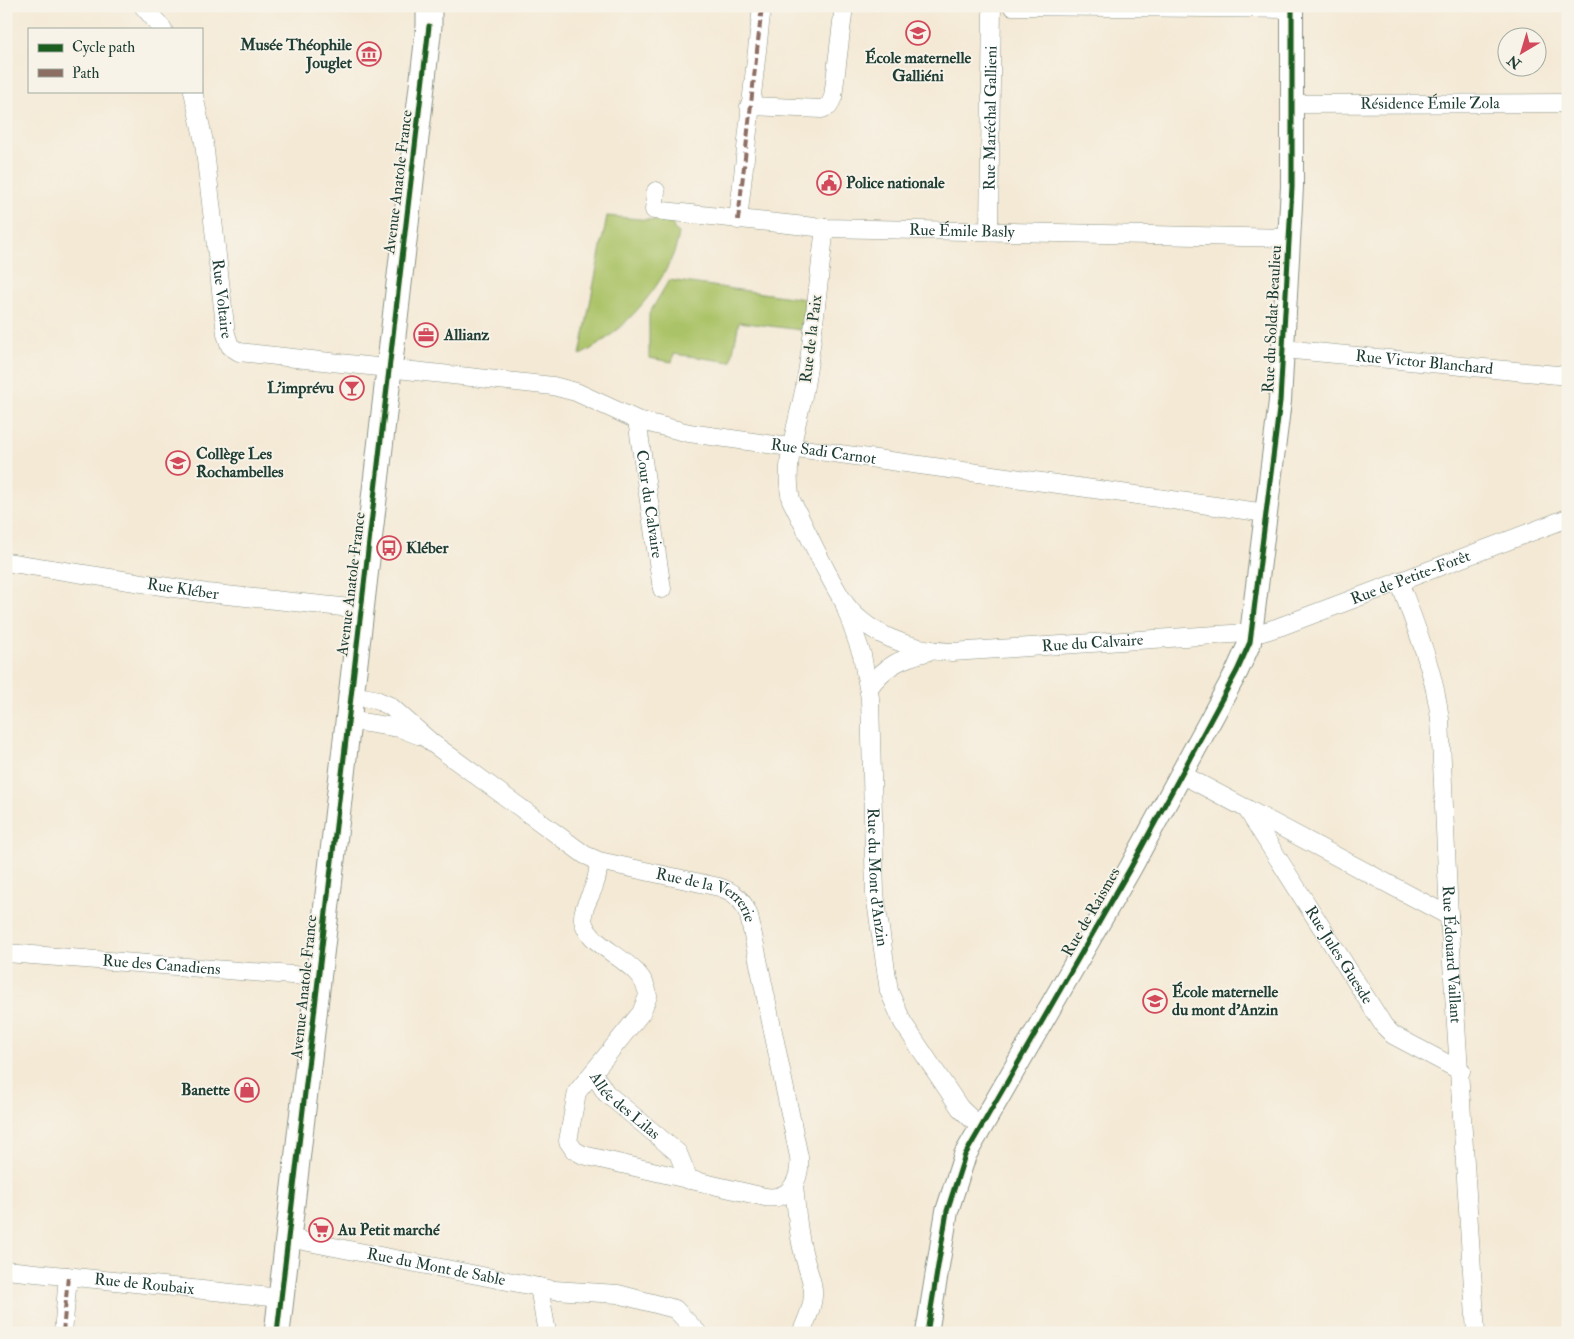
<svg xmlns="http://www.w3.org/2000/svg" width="1574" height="1339" viewBox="0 0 1574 1339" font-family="'IM FELL Double Pica',serif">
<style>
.green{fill:#abc368;stroke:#65804e}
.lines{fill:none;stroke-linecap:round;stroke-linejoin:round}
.minor-casing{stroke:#8a9384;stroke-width:19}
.tertiary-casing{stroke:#8a9384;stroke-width:24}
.secondary-casing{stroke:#8a9384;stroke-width:27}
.minor{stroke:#fff;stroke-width:18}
.tertiary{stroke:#fff;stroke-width:22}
.secondary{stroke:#fff;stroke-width:25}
.quiet{stroke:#8d6e63;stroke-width:4;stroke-dasharray:8 4;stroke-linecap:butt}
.cycleway-casing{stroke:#f7f3e8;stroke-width:8}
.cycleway{stroke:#1b5e20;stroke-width:5}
.labels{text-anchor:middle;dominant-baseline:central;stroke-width:4;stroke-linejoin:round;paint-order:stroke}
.poi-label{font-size:16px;font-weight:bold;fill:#1f3d34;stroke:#f7f3e8;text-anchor:start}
.street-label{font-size:16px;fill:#1f3d34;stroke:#f7f3e8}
</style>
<rect width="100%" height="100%" fill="#f7f3e8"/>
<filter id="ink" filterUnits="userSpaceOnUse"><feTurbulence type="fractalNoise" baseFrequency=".02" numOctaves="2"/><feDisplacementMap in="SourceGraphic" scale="10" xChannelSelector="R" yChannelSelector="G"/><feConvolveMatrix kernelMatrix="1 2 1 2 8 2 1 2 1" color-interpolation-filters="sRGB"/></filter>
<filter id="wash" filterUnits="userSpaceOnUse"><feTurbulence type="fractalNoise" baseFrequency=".0096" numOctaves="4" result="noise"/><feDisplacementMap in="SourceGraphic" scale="20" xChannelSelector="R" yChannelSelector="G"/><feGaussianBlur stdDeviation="1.12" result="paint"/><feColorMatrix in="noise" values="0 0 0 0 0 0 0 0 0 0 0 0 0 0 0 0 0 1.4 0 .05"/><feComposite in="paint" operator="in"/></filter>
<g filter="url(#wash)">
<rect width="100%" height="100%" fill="#f4e9d5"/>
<g class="green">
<path d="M607,216L672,222L674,229L679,233C673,278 621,336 580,355Z"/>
<path d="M669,280L805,299L801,330L739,322L731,362L674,354L672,362L649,358V314Z"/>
</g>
</g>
<g filter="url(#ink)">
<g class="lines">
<g class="minor-casing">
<g id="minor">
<path d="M143,6L163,29"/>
<path d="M1012,6L1292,9"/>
<path id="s1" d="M193,91L204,142L226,334L230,346L239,352L553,386L576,392L637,420L689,433L1266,513"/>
<path id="s2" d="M1292,104L1568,103"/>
<path d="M749,106L822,109L829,106L833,97L844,6"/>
<path id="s3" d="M656,191L654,210L825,228L1289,238"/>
<path d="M738,220L762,6"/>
<path id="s4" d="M825,228C818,282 814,337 804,391C797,426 783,465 791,500C808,533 823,568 842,599C864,634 912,651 952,652L1263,632L1279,627L1568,518"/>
<path id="s5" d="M989,230L992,6"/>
<path id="s6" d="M1283,349L1568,376"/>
<path id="s7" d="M637,420L662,589"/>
<path id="s8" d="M6,562L207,593L361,609"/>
<path id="s9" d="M1399,581C1416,627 1434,670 1440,719L1449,916L1476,1333"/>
<path id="s10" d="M845,606L862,655L870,698L875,894L889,991L903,1023L960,1108L980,1127"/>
<path d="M869,688C884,666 902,658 927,652"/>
<path id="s11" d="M350,695L374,699L390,706L432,743L585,855L599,861L719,887C735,892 743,900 749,916L799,1157C801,1179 791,1201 765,1197L583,1155L574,1150L568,1141L577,1092L641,1013L648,996C645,960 586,949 583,919C582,907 592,895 595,883C598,876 598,868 599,861"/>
<path d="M347,720L400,728L418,735"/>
<path d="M1181,774L1449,916"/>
<path id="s12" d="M1246,808L1384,1026L1393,1035L1461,1071"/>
<path id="s13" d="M6,953L318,977"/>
<path id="s14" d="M593,1073L606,1093L678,1153L689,1180"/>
<path d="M794,1185C796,1204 797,1224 801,1243C810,1288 823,1285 801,1333"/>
<path id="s15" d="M288,1238L554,1290L618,1294L675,1309L698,1333"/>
<path id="s16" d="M6,1270L281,1298"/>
<path d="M539,1287L547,1333"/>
<path d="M63,1333L68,1276"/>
</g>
</g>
<g class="tertiary-casing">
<path id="tertiary" d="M927,1333L947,1211L965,1155L1131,867L1237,671L1250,642L1280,401L1292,187V6"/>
</g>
<g class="secondary-casing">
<path id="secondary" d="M277,1333L429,26V6"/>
</g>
<use href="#minor" class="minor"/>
<use href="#tertiary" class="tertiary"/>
<use href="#secondary" class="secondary"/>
<g class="quiet">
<path d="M738,220L762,6"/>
<path d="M63,1333L68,1276"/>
</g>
<g class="cycleway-casing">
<g id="cycleway">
<path d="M277,1333L429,26"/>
<path d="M927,1333L947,1211L965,1155L1131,867L1237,671L1250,642L1280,401L1292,187V6"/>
</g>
</g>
<use href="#cycleway" class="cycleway"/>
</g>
</g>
<defs>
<g id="school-ring" transform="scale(1.25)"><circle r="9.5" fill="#f7f3e8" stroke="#d1495b" stroke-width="1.5"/><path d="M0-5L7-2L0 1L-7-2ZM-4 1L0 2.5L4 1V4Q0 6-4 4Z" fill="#d1495b"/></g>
<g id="museum-ring" transform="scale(1.25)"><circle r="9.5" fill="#f7f3e8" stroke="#d1495b" stroke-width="1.5"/><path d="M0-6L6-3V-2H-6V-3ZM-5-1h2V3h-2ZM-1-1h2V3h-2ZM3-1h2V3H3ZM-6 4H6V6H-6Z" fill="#d1495b"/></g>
<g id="civic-ring" transform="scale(1.25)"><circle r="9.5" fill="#f7f3e8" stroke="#d1495b" stroke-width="1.5"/><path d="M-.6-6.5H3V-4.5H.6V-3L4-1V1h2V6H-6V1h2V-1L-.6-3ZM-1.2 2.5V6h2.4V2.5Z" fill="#d1495b"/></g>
<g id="office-ring" transform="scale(1.25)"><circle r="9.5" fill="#f7f3e8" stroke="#d1495b" stroke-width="1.5"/><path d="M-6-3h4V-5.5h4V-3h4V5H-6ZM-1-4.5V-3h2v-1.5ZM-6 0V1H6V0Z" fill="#d1495b"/></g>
<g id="bar-ring" transform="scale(1.25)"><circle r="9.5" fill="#f7f3e8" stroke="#d1495b" stroke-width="1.5"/><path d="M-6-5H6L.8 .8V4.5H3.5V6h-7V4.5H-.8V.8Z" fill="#d1495b"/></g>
<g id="bus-ring" transform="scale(1.25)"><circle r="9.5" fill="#f7f3e8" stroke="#d1495b" stroke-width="1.5"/><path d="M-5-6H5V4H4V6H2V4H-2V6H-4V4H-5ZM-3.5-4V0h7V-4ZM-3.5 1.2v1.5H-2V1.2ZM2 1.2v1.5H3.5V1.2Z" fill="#d1495b"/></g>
<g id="shop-ring" transform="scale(1.25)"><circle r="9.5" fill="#f7f3e8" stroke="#d1495b" stroke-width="1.5"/><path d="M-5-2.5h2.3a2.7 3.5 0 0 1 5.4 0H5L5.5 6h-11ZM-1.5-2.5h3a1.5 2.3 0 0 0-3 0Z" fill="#d1495b"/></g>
<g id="supermarket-ring" transform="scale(1.25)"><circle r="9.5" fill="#f7f3e8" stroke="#d1495b" stroke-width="1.5"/><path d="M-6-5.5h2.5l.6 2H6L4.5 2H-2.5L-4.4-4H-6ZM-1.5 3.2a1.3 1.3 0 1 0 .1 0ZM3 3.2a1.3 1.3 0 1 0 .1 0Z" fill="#d1495b"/></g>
</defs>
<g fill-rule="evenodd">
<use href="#school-ring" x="918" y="33"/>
<use href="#museum-ring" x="369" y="54"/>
<use href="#civic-ring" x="829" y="183"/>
<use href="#office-ring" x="426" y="335"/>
<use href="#bar-ring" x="352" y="388"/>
<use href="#school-ring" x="178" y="463"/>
<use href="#bus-ring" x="389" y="548"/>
<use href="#school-ring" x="1155" y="1001"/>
<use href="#shop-ring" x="247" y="1090"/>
<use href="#supermarket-ring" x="321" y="1230"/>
</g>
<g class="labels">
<g class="poi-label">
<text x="352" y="45" text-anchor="end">Musée Théophile<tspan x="352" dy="18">Jouglet</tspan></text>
<text x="918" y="58" text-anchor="middle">École maternelle<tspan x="918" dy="18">Galliéni</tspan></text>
<text x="846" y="183">Police nationale</text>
<text x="444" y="335">Allianz</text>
<text x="334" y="388" text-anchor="end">L'imprévu</text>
<text x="196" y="454">Collège Les<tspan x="196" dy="18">Rochambelles</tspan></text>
<text x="406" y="548">Kléber</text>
<text x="1172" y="992">École maternelle<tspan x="1172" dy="18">du mont d'Anzin</tspan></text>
<text x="230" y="1090" text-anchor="end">Banette</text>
<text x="338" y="1230">Au Petit marché</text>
</g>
<g class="street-label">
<text stroke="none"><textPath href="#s2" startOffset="138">Résidence Émile Zola</textPath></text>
<text stroke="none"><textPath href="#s5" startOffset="112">Rue Maréchal Gallieni</textPath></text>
<text transform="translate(398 182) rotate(-83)">Avenue Anatole France</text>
<text stroke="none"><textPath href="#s3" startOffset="328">Rue Émile Basly</textPath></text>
<text stroke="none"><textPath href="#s1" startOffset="210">Rue Voltaire</textPath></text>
<text transform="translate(1272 319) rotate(-87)">Rue du Soldat Beaulieu</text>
<text transform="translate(811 339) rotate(-83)">Rue de la Paix</text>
<text stroke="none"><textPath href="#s6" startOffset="142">Rue Victor Blanchard</textPath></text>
<text stroke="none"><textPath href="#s1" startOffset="865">Rue Sadi Carnot</textPath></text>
<text stroke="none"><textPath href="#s7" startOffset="85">Cour du Calvaire</textPath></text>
<text stroke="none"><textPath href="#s4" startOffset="982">Rue de Petite-Forêt</textPath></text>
<text transform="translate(351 584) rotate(-83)">Avenue Anatole France</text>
<text stroke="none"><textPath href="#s8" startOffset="179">Rue Kléber</textPath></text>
<text stroke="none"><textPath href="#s4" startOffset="654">Rue du Calvaire</textPath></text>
<text stroke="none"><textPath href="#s10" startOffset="275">Rue du Mont d'Anzin</textPath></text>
<text stroke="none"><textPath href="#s11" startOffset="418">Rue de la Verrerie</textPath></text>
<text transform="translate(1091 912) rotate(-60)">Rue de Raismes</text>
<text stroke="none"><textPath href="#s9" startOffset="380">Rue Édouard Vaillant</textPath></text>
<text stroke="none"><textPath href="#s12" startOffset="174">Rue Jules Guesde</textPath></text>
<text stroke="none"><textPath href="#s13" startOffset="156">Rue des Canadiens</textPath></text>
<text transform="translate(304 987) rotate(-84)">Avenue Anatole France</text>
<text stroke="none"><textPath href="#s14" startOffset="46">Allée des Lilas</textPath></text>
<text stroke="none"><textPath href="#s15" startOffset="151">Rue du Mont de Sable</textPath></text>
<text stroke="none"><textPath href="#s16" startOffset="139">Rue de Roubaix</textPath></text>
</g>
</g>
<rect width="1574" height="1339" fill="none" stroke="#f7f3e8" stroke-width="25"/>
<rect x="28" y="28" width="175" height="65" fill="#f7f3e8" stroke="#a1aaa0"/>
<rect x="38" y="44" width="25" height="8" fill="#1b5e20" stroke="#a1aaa0"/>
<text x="72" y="52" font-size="15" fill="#1f3d34">Cycle path</text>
<rect x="38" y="69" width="25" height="8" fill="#8d6e63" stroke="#a1aaa0"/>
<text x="72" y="78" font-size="15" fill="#1f3d34">Path</text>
<g transform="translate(1522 52) rotate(218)"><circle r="24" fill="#f7f3e8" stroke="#a1aaa0"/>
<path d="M0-4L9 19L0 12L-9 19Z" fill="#d1495b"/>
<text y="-8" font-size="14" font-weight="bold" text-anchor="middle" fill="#1f3d34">N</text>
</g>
</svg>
